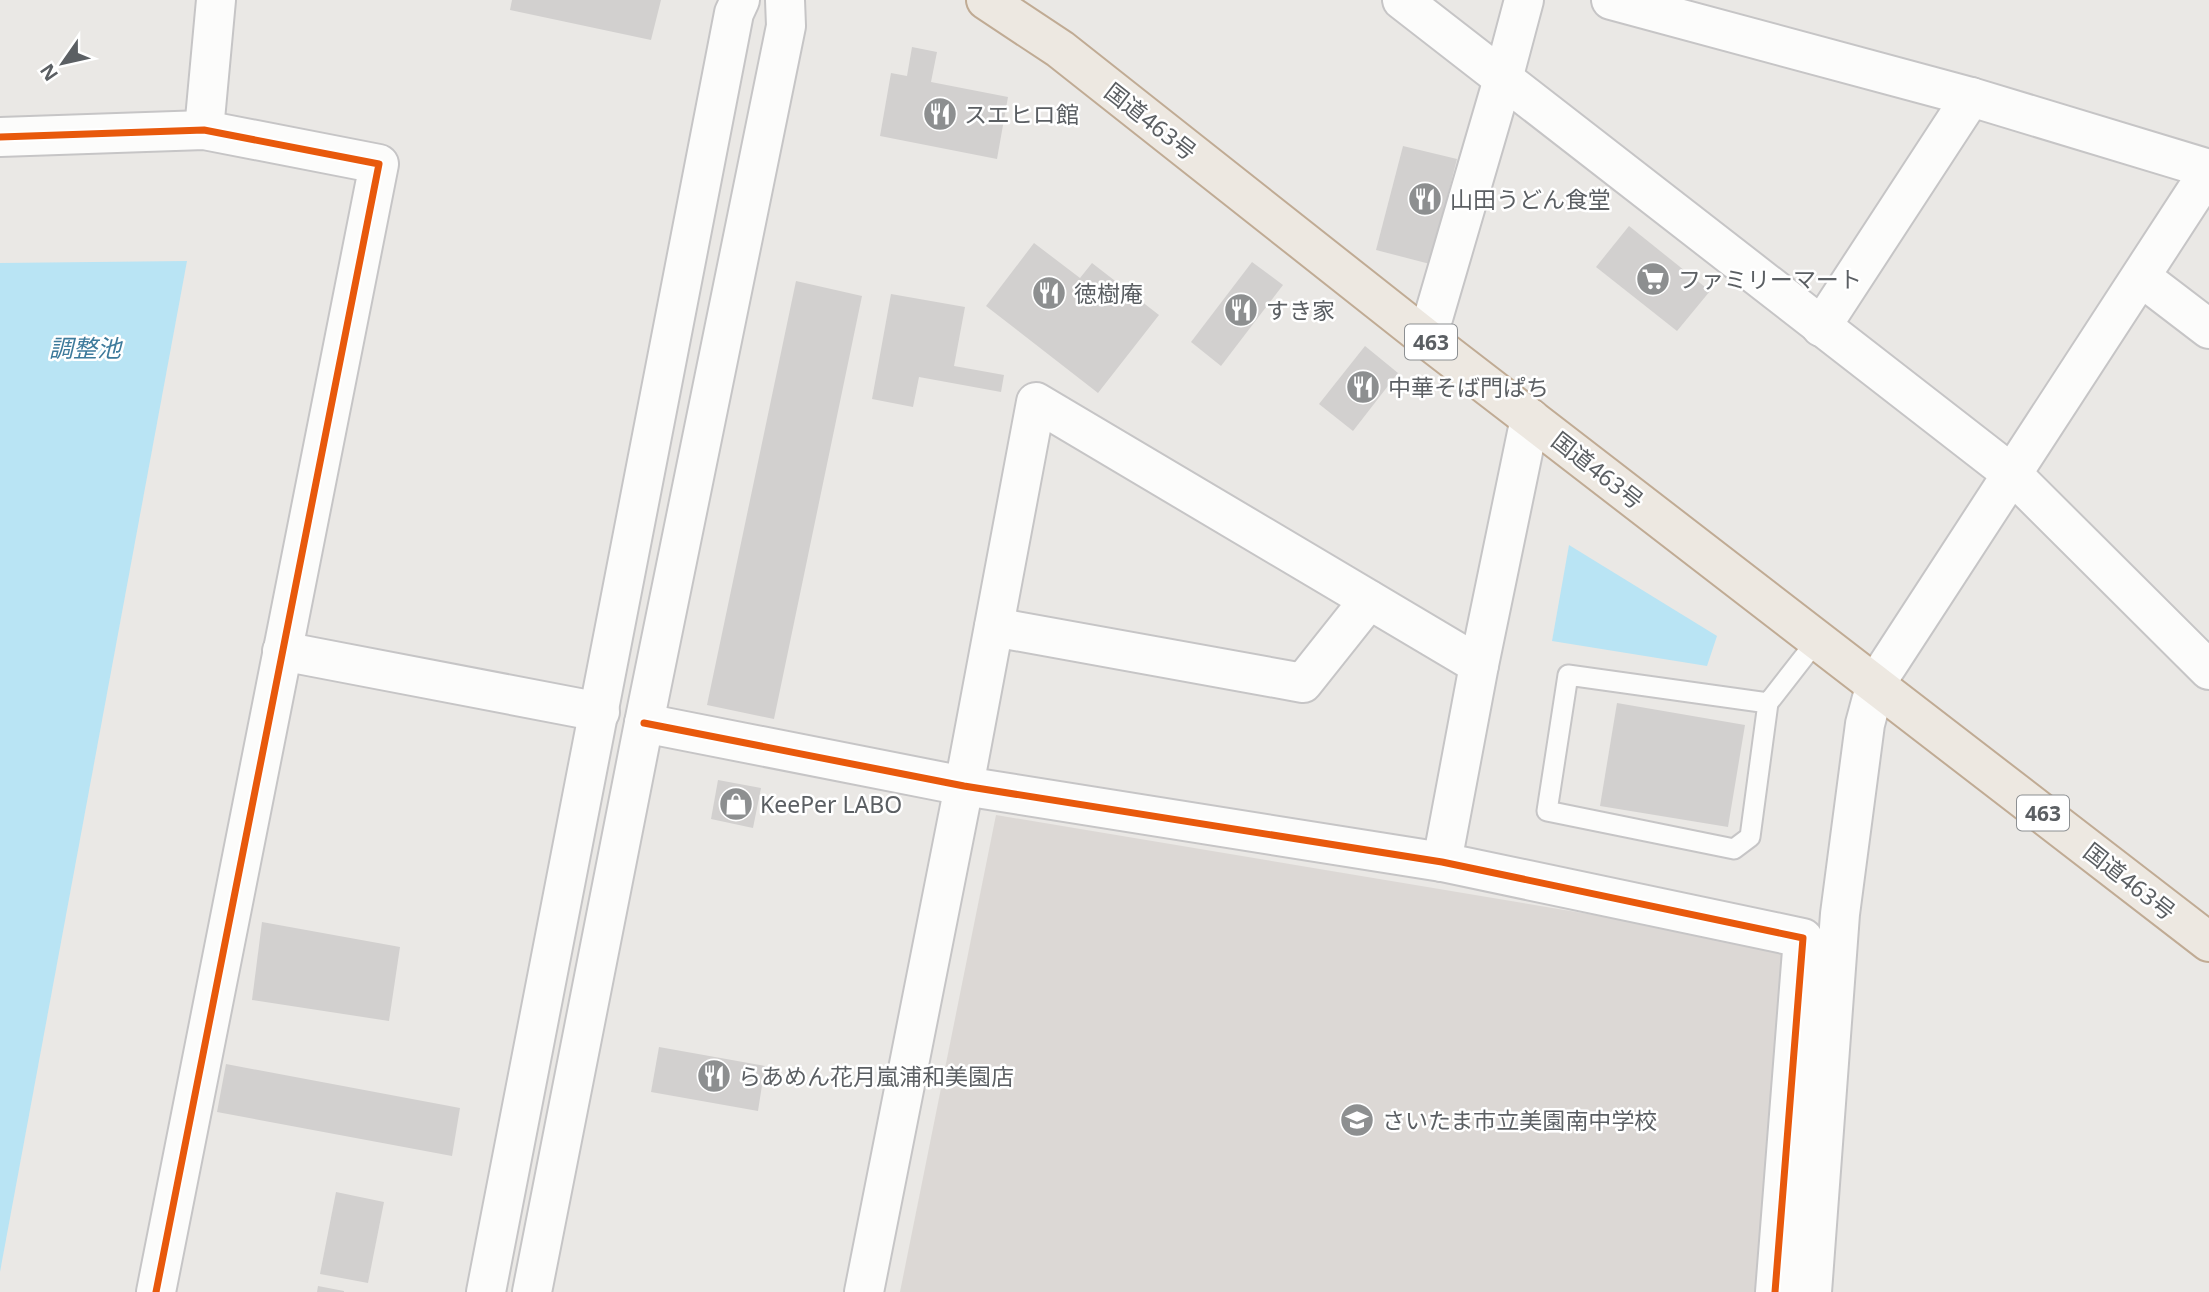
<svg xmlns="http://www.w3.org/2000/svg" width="2209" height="1292" viewBox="0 0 2209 1292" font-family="'Noto Sans','Noto Sans JP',sans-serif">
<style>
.education{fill:#dcd8d5}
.water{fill:#b9e4f4}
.building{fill:#d2d0cf}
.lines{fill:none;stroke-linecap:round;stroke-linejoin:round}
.lane-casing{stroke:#c6c5c6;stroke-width:23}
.street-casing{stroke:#c6c5c6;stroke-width:42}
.secondary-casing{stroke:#c6c5c6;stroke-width:42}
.highway-casing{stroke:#c0ab94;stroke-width:42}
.lane{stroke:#fcfcfb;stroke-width:19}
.street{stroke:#fcfcfb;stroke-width:38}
.secondary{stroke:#fcfcfb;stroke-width:38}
.highway{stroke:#ede8e1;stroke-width:38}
.cycleway-casing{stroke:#fff;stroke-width:11}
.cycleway{stroke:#e8590c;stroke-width:7}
.labels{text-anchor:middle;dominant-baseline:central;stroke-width:5;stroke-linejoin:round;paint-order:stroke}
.shield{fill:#fff;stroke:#8c8f92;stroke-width:2}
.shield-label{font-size:21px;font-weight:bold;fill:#5b5f63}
.poi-label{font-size:23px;fill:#5b5f63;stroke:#fff;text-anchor:start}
.street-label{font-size:23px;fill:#5b5f63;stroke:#fff}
.water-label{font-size:24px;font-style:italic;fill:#3d7a9b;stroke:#fff}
</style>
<rect width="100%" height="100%" fill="#eae8e5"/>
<path class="education" d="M996,815L1792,948L1768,1292H900Z"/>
<g class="water">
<path d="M187,261L0,1272V263Z"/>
<path d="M1569,545L1717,636L1707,666L1552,641Z"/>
</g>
<g class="building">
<path d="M512,0H661L651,40L510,10Z"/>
<path d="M912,47L937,52L931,82L1008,97L997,159L880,136L891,73L907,76Z"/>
<path d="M1403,146L1457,159L1430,264L1376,250Z"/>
<path d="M1629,226L1710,291L1677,331L1596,267Z"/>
<path d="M1034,243L1080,278L1092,263L1159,315L1098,393L986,306Z"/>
<path d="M1252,262L1283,285L1221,366L1191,342Z"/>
<path d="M796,281L862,296L774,719L707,705Z"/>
<path d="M891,294L965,307L954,366L1004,375L1001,392L919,377L913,407L872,399Z"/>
<path d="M1365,346L1398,373L1353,431L1319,404Z"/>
<path d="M1617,703L1745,725L1728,827L1600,806Z"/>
<path d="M718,780L761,788L753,828L711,819Z"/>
<path d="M262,922L400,947L389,1021L252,1000Z"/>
<path d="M659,1047L765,1066L758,1111L651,1092Z"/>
<path d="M226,1064L460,1108L452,1156L217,1112Z"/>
<path d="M336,1192L384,1202L368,1283L320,1274Z"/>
<path d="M318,1286L344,1291V1292H317Z"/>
</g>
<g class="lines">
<g class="lane-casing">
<path id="lane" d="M1768,703L1750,837L1734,849L1547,811L1568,675L1768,703L1818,639"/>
</g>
<g class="street-casing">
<g id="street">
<path d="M1402,0L2012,474L2209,670"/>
<path d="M1611,0L1971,97L2209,169"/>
<path d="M204,130L216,0"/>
<path d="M0,137L204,130L379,164L156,1292"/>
<path d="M2141,277L2209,329"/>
<path d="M1821,327L1971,97"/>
<path d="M1427,339L1503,79L1524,0"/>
<path d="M994,627L1303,683L1369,600"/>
<path d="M282,651L600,712"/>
<path d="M644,723L964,786L1442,862L1803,938L1775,1292"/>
<path d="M1442,862L1479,665L1530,418"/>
<path d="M864,1292L964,786L1036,402L1479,665"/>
<path d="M1812,1292L1840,914L1865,724L1876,683"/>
</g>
</g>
<g class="secondary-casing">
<g id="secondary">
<path d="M1876,683L2209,171"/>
<path d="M486,1292L734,13L740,0"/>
<path d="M532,1292L644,723L786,26L785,0"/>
</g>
</g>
<g class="highway-casing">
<path id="highway" d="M986,0L1060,49L1427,339L2209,942"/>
</g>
<use href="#lane" class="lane"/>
<use href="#street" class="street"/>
<use href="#secondary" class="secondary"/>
<use href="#highway" class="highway"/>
<g class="cycleway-casing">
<g id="cycleway">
<path d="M0,137L204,130L379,164L156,1292"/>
<path d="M644,723L964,786L1442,862L1803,938L1775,1292"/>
</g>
</g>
<use href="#cycleway" class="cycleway"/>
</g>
<defs>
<g id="restaurant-disc" transform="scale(1.75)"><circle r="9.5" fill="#8d8f90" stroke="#fff"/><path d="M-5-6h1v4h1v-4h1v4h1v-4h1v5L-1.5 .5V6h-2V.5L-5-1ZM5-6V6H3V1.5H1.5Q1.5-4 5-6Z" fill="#fff"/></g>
<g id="supermarket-disc" transform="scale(1.75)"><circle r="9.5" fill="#8d8f90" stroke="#fff"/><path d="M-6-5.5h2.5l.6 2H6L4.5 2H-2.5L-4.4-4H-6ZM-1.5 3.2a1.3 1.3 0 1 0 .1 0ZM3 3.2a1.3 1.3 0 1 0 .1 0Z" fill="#fff"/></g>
<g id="shop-disc" transform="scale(1.75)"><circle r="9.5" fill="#8d8f90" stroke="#fff"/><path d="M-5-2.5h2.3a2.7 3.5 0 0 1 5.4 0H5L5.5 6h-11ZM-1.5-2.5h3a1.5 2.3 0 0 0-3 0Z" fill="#fff"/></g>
<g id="school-disc" transform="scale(1.75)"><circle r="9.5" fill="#8d8f90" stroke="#fff"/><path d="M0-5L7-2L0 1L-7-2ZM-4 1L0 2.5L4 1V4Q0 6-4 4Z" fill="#fff"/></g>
</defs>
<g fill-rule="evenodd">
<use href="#restaurant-disc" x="940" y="114"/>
<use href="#restaurant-disc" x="1425" y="199"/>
<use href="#supermarket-disc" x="1653" y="279"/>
<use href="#restaurant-disc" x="1049" y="293"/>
<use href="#restaurant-disc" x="1241" y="310"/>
<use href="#restaurant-disc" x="1363" y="387"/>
<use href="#shop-disc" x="736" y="804"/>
<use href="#restaurant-disc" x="714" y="1076"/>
<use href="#school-disc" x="1357" y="1120"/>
</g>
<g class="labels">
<g class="shield">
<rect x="1405" y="324.5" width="52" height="35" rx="5"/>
<rect x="2017" y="795.5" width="52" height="35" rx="5"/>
</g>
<g class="shield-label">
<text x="1431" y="342">463</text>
<text x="2043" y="813">463</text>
</g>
<g class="poi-label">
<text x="964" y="114">スエヒロ館</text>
<text x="1450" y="199">山田うどん食堂</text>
<text x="1678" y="279">ファミリーマート</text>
<text x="1074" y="293">徳樹庵</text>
<text x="1266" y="310">すき家</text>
<text x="1388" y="387">中華そば門ぱち</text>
<text x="760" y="804">KeePer LABO</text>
<text x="738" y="1076">らあめん花月嵐浦和美園店</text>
<text x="1382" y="1120">さいたま市立美園南中学校</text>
</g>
<g class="street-label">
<text transform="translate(1151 121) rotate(38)">国道463号</text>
<text transform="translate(1598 470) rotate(38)">国道463号</text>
<text transform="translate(2130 881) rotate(38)">国道463号</text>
</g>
<g class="water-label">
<text x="85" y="347">調整池</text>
</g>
</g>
<g transform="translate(63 63) rotate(236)" stroke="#ffffff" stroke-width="5" paint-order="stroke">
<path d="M0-5L12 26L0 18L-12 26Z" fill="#5b5f63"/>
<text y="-10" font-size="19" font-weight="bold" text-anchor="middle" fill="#5b5f63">N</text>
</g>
</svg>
